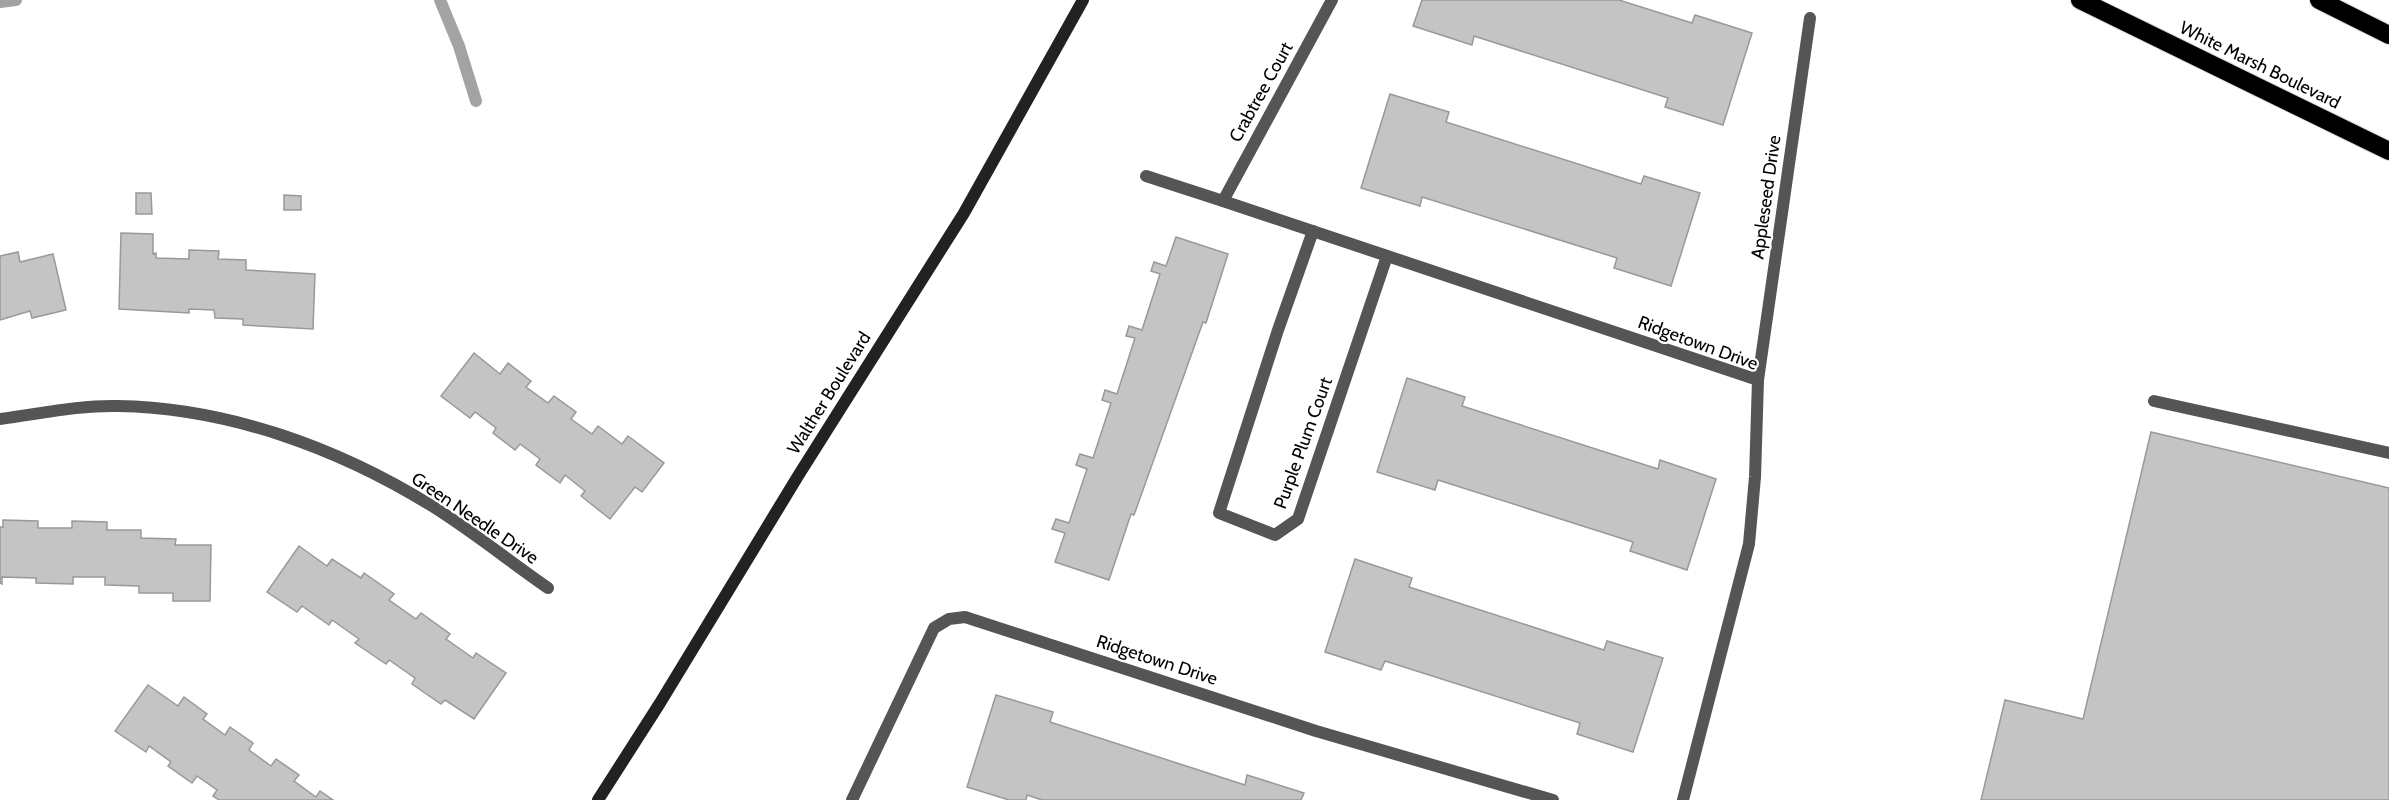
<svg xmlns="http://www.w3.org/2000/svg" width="2389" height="800" viewBox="0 0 2389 800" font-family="Cabin,sans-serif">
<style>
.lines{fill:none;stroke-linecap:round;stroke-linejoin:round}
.stream{stroke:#a3a3a3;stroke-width:12}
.building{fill:#c4c4c4;stroke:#999;stroke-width:1.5}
.highway-casing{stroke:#dbdbdb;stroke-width:20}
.lane{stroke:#555;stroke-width:12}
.street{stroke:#555;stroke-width:12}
.secondary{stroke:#222;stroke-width:12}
.highway{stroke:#000;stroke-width:18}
.labels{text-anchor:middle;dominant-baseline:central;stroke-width:4.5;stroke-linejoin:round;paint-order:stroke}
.street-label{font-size:18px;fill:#000;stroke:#fff}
</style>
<rect width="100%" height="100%" fill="#fff"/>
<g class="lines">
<g class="stream">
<path d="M440,0L459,46L476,101"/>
<path d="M0,2L16,0"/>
</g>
</g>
<g class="building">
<path d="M1422,0H1619L1692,23L1695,15L1752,33L1723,125L1665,107L1668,98L1474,36L1472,45L1413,26Z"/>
<path d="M1390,94L1449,112L1446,122L1641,184L1644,176L1700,193L1671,286L1614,268L1617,258L1422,197L1420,206L1361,188Z"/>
<path d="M136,193H151L152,214H136Z"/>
<path d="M284,195L301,196V210H284Z"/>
<path d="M121,233L153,234V254L156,253V258L189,259V250L219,251L218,259L246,260V270L315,274L313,329L243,325V319L215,318L214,310L189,309V313L119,309Z"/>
<path d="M1176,237L1228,254L1206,323L1203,322L1134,515L1131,514L1109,580L1055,562L1065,533L1052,529L1056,519L1069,523L1087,469L1076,465L1080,454L1093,458L1111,403L1102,400L1105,390L1117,394L1135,338L1126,336L1129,326L1142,330L1160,274L1151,271L1154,262L1166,266Z"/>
<path d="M18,252L20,262L53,254L66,310L32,318L30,311L0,320V256Z"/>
<path d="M474,353L500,374L508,363L531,381L526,387L548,403L554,396L576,412L571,419L592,434L598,426L622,444L628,436L664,463L642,492L635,487L610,519L581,496L585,491L565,475L560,483L536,465L540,459L520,444L515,450L493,433L496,428L475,412L470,418L441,396Z"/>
<path d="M1407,378L1465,397L1462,406L1658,469L1660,460L1716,479L1687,570L1630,551L1633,542L1438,480L1435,490L1377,472Z"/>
<path d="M2151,432L2389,488V800H1981L2005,700L2083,719Z"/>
<path d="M3,520L38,521V528H72V521L107,522V530H141V538L176,539L175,545H211L210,601H173V593H139V586L105,585V577H73V584L36,583V578L2,577V584L0,583V527H3Z"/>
<path d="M299,546L327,566L332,559L361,578L364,573L394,594L389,600L416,619L421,613L450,634L446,639L473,658L476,653L506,673L474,719L445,700L441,704L412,684L415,678L389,660L386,664L355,643L359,639L332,620L329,625L302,606L297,612L267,592Z"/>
<path d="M1355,559L1412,578L1409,587L1604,650L1607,641L1663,658L1633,752L1577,734L1580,723L1385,661L1381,670L1325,652Z"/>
<path d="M148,685L178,706L184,697L207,714L203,719L225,735L230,727L253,743L249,750L271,766L276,759L299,775L294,781L316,797L320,791L333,800H219L213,796L217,790L197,776L192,783L168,766L171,762L149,746L146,752L115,731Z"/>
<path d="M996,695L1053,712L1050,722L1245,785L1247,775L1304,793L1301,800H1042L1027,795L1026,800H1009L967,787Z"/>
</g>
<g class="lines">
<g class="highway-casing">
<g id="highway">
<path d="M2080,0L2389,151"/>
<path d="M2319,0L2389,35"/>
</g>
</g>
<g class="lane">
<path d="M1146,176L1223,201"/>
<path d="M2154,401L2389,453"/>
</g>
<g class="street">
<path d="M1332,0L1223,201L1758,380L1755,477L1749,544L1683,800"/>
<path d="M1313,231L1278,330L1219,513L1275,535L1298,519L1387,256"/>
<path d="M1758,380L1810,18"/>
<path d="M0,419C39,414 79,405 118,406C229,408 338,448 432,506C472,531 509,561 548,588"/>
<path d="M852,800L934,628L949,619L965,617L1316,731L1553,800"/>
</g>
<path class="secondary" d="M598,800L660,703L798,476L964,213L1083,0"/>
<use href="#highway" class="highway"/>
</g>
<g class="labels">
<g class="street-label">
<text transform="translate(2260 65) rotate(26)">White Marsh Boulevard</text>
<text transform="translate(1261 92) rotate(-61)">Crabtree Court</text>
<text transform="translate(1766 197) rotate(-82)">Appleseed Drive</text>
<text transform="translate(1698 343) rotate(20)">Ridgetown Drive</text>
<text transform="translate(829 393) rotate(-58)">Walther Boulevard</text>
<text transform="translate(1303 443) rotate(-70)">Purple Plum Court</text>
<text transform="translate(475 518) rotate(34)">Green Needle Drive</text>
<text transform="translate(1157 660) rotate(18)">Ridgetown Drive</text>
</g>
</g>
</svg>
